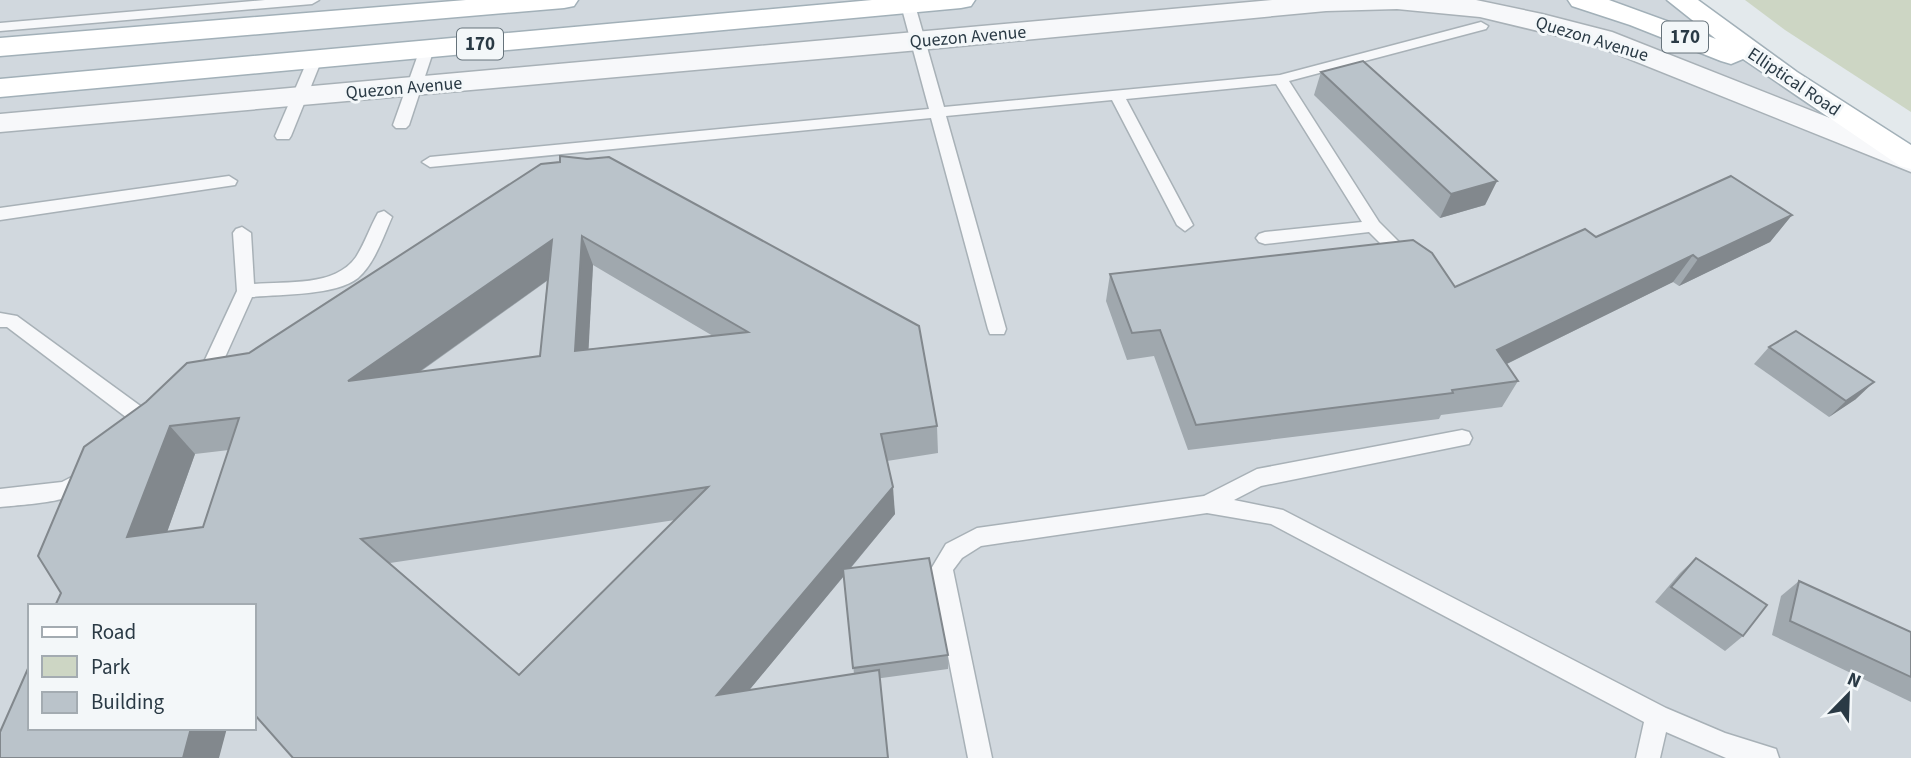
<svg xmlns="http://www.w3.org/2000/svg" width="1911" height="758" viewBox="0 0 1911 758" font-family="'Source Sans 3',sans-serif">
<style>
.built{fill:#d1d8de;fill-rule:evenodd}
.green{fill:#cdd6c4}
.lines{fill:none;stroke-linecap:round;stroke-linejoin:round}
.service-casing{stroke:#a8b1b7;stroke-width:3}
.tertiary-casing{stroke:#a8b1b7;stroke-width:3}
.primary-casing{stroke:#a2b0b8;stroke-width:3}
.service{fill:#f7f8fa;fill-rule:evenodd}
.tertiary{fill:#f7f8fa;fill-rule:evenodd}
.primary{fill:#fff;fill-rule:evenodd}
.wall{fill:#a0a8ae;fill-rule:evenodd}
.shaded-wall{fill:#82888d}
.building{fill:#bac3ca;stroke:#82888d;stroke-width:2;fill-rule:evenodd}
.labels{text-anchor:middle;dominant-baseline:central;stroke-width:6;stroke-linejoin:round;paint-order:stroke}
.far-street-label{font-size:18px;fill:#2a3a45;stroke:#f3f7f9}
.shield{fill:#f3f7f9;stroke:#66737b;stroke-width:2}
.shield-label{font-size:19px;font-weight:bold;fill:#2a3a45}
</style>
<rect width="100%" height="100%" fill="#e3e9ec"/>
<path class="built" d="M0,0H1681L1911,159V758H0ZM30,606H254V728H30Z"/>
<path class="green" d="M1745,0H1911V112L1785,30Z"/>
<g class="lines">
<g class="service-casing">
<g id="service">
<path d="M265,0H319L312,4L0,31V23Z"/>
<path d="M908,1L915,5L944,107L1280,75L1481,22L1488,26L1486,29L1289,81L1379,222L1414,257L1417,261L1408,267L1402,265L1369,232L1265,244L1259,242L1256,238L1259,234L1265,232L1362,222L1276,84L1126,99L1193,225L1185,231L1177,225L1112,100L946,116L1006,329L1004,334H990L988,329L931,118L430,167L422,162L430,157L929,109L901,5Z"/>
<path d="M427,45L434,49L409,125L406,128H396L393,125L420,49Z"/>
<path d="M315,55L322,59L291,136L289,139H277L275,136L308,59Z"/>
<path d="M229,176L237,181L235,185L0,220V208Z"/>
<path d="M384,211L392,217C383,237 375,263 358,278C335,296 281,294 252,297L213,384L206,386L199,384L196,379L237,291L233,233L236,229L242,227L251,233L254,284C287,281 335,287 356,257C365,243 370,227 378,213Z"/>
<path d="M0,313L17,316L161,421L164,427L161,433L154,435L147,433L7,327H0Z"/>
<path d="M1462,430L1469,432L1472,438L1469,444L1261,486L1234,500L1283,510L1666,708L1725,733L1776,749L1779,758H1726L1666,732L1660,758H1636L1644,722L1271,524L1207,513L981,546L962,558L953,570L992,758H968L931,569L946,544L977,528L1204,496L1257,469Z"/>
<path d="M89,468L96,471L99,477C86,503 26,504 0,507V489L62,482Z"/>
</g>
</g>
<g class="tertiary-casing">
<path id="tertiary" d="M1272,0H1476L1542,14L1612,32L1911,150V172L1592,44L1480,17L1397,9L1326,11L919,50L0,132V114Z"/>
</g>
<g class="primary-casing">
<g id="primary">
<path d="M466,0H578L574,6L564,8L0,56V38Z"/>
<path d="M872,0H975L971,6L961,8L0,97V79Z"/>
<path d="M1568,0H1609L1716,39L1667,0H1698L1797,72L1911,145V169L1900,166L1743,59L1731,64L1721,61L1630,25L1572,6Z"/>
</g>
</g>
<use href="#service" class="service"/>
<use href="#tertiary" class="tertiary"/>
<use href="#primary" class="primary"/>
</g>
<g class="wall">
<path d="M1321,72L1497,181L1485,205L1440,218L1314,95Z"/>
<path d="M541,164L937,426L938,453L887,461L895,514L850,569L948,655V669L293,758L254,606L61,593L84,447L249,353ZM593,265L713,336L588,349ZM547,281L540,356L420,372ZM229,450L203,527L167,532L195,454ZM675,520L519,675L390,563ZM844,576L854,674L749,690Z"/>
<path d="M1792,215L1770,242L1679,286L1673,282L1507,364L1518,381L1502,407L1441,415L1439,419L1188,450L1154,356L1127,360L1106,301L1110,274L1455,287L1596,237Z"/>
<path d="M1769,347L1856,399L1829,417L1754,364Z"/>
<path d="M1696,558L1743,636L1725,651L1655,602L1680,573Z"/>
<path d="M1799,581L1911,632V702L1772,635L1781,596Z"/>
</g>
<g class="shaded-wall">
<path d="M1497,181L1485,205L1440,218L1451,194Z"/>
<path d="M1792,215L1770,242L1679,286L1698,259Z"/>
<path d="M582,236L593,265L587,379L575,351Z"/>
<path d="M552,240L563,269L367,409L348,381Z"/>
<path d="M1693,255L1673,282L1482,376L1497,350Z"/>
<path d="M1874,382L1856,399L1829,417L1846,401Z"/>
<path d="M170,426L195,454L156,563L127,537Z"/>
<path d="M893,487L895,514L727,717L717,695Z"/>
<path d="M191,728H227L219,758H183Z"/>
</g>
<g class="building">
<path d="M1363,61L1497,181L1451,194L1321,72Z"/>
<path d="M560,156L587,159L609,157L919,326L937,426L881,434L893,487L717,695L879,670L888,758H293L254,714V606H55L61,593L38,556L84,447L146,402L187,363L249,353L541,164L560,162ZM582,236L748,332L575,351ZM552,240L540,356L348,381ZM239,418L203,527L127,537L170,426ZM708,487L519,675L361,539Z"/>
<path d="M1731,176L1792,215L1698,259L1693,255L1497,350L1518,381L1452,390L1453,393L1196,425L1160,330L1132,333L1110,274L1413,240L1432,253L1455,287L1585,229L1596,237Z"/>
<path d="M1796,331L1874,382L1846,401L1769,347Z"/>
<path d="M929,558L948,655L853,668L843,569Z"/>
<path d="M1696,558L1767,605L1743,636L1671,587Z"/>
<path d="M1799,581L1911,632V677L1790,621Z"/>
<path d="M30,664V728H191L183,758H0V732Z"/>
</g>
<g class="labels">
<g class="far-street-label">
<text transform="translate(968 37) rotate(-5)">Quezon Avenue</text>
<text transform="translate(1592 39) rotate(17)">Quezon Avenue</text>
<text transform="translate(1794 82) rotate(34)">Elliptical Road</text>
<text transform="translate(404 88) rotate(-5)">Quezon Avenue</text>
</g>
<g class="shield">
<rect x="1662" y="21.5" width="46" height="31" rx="5"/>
<rect x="457" y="28.5" width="46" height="31" rx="5"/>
</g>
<g class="shield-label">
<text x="1685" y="37">170</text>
<text x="480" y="44">170</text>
</g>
</g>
<rect x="28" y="604" width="228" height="126" fill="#f3f7f9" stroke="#a3abb1" stroke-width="2"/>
<rect x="42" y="627" width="35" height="10" fill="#ffffff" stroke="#a3abb1" stroke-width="2"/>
<text x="91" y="639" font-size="21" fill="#2a3a45">Road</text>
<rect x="42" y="656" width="35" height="21" fill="#cdd6c4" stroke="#a3abb1" stroke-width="2"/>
<text x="91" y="674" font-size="21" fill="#2a3a45">Park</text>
<rect x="42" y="692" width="35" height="21" fill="#bac3ca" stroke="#a3abb1" stroke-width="2"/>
<text x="91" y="709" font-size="21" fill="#2a3a45">Building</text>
<g transform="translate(1848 695) rotate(23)" stroke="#f3f7f9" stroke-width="5" paint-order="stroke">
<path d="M0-5L12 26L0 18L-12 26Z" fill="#2a3a45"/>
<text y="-10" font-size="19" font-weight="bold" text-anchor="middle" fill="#2a3a45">N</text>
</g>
</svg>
